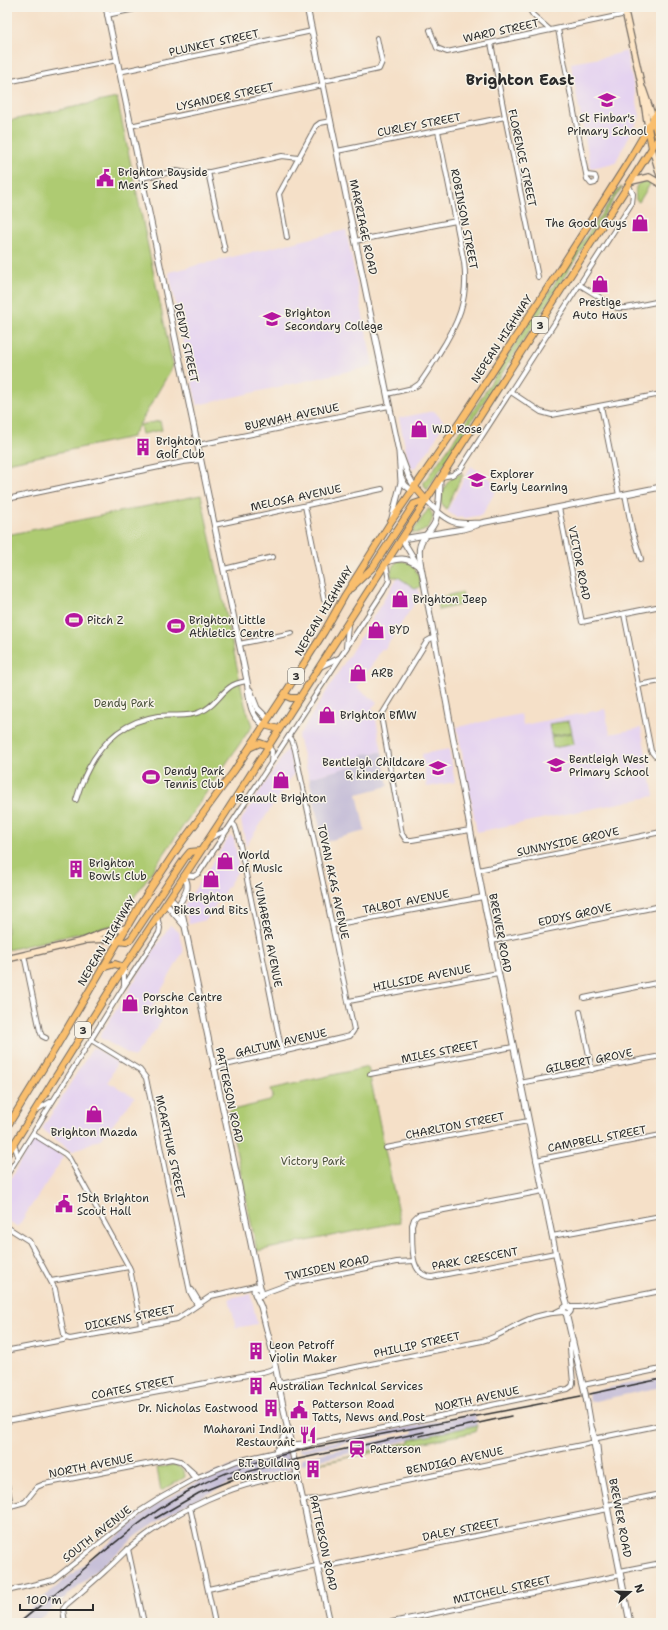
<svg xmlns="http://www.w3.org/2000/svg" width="668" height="1630" viewBox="0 0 668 1630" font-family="'Shantell Sans',sans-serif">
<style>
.built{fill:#e5d3f0}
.industrial{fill:#c7c0d8}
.green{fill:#aecb72;stroke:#6c7b4e}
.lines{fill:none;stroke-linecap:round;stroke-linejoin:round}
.minor-casing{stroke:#726a62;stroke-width:6}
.tertiary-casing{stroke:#726a62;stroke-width:7}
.secondary-casing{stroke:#726a62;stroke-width:8}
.trunk-casing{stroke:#726a62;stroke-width:8}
.minor{stroke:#fff;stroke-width:4}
.tertiary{stroke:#fff;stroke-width:5}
.secondary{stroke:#fde5c5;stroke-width:5.5}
.trunk{stroke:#f9be6d;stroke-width:6}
.rail{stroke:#2b2b2b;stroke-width:1.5}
.tertiary-bridge-casing{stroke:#726a62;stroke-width:7;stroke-linecap:butt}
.tertiary-bridge{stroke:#fff;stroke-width:5}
.labels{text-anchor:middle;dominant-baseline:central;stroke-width:3;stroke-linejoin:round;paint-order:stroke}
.shield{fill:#f7f3e8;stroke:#686764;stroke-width:1}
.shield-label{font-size:10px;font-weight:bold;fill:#2b2b2b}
.street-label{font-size:11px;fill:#2b2b2b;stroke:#f7f3e8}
.poi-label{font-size:11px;fill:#2b2b2b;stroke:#f7f3e8;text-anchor:start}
.park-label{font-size:11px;fill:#4c533d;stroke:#f7f3e8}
.district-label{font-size:15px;font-weight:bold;fill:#2b2b2b;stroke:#f7f3e8}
</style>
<rect width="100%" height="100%" fill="#f7f3e8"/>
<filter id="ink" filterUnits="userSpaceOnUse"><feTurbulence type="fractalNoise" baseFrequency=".025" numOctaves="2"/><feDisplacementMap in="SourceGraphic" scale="8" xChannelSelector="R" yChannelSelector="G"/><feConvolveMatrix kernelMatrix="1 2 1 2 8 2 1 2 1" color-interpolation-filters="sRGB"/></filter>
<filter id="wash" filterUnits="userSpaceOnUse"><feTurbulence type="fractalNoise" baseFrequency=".012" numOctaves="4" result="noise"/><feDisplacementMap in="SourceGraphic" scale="16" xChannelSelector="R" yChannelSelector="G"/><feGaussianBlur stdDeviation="0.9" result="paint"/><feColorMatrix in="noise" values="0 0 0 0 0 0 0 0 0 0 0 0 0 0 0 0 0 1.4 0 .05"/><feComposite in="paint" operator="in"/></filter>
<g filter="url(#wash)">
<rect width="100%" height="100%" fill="#f5e0c8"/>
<g class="built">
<path d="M626,51L640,116L615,163L591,168L573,77L571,63L606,57Z"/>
<path d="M346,230L373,366L197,405L169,272Z"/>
<path d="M434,411L444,422L432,446L415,468L412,469L408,460L399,418Z"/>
<path d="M471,466L499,485L482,515L465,518L456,517L447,511Z"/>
<path d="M398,577L416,589L418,588L420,595L384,650L382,649L357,688L377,702L372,709L376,712L375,714L382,752L362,754L363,763L309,778L298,737Z"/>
<path d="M605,709L610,734L641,728L654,796L477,832L457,727L521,714L523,725Z"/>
<path d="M449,749L455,782L427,787L422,754Z"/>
<path d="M287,750H289L294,773L246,846L241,820Z"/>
<path d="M230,836L234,839L239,869L206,920L189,924L184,906Z"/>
<path d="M170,925L179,932L183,952L150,1010L162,1021L134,1057L99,1037Z"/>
<path d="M93,1047L117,1062L108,1082L135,1097L102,1138L71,1152L65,1146L42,1129Z"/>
<path d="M34,1138L64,1157L29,1209L18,1227L7,1220V1185Z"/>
<path d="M251,1294L257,1324L236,1328L229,1298Z"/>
</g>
<g class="industrial">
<path d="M382,752L388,786L357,794L365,831L323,842L309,778L363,763L362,754Z"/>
<path d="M661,1377V1387L590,1402L588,1392Z"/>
<path d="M475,1414L477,1425L302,1464L301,1458L413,1433L412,1430L300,1452L299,1449L301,1448L373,1433Z"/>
<path d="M287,1451L291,1469L231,1483L175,1510L138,1535L35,1623H13L155,1505L202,1479L224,1469L245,1462Z"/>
</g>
<g class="green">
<path d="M117,98L173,366L132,437L7,463V121Z"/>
<path d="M647,179L652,181L639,202L636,200C635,188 634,184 647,179Z"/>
<path d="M622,187L427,490L424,485V482C456,440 483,395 511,350C546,296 582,242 619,188Z"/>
<path d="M160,421L162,430L142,434L140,425Z"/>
<path d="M462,474L463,475C456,486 452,498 446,510L441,502C443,489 447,476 462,474Z"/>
<path d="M201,495L245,705L252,726L115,925L7,950V535Z"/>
<path d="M429,508L433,516C431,527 424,534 412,533Z"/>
<path d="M397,561C413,559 419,573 421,586L416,589L398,577H391V570Z"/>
<path d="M462,592L465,604L439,610L437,598Z"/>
<path d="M569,721L572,732L551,736L549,724Z"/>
<path d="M572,733L574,744L553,748L551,737Z"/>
<path d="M368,1067L400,1222L257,1251L228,1111L270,1101L273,1096L271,1089Z"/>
<path d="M477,1425L475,1432L316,1464L354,1456V1454L410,1442V1440Z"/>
<path d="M171,1465C179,1465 185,1470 185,1477L161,1491L157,1468Z"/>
</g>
</g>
<g filter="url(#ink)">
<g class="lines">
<g class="minor-casing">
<g id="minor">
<path d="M528,7L533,15L550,30"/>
<path d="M107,15L144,7"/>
<path d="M558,29L587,179L591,184L595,183L596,179L595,176L587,175"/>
<path d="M430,30L437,48L447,52L626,14"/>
<path d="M491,43L505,117L538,277"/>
<path d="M119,72L312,31"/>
<path d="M323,81L379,69L382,62L377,38"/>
<path d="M7,82L117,60"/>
<path d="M130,126L323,85"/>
<path d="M337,151L505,117"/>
<path d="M208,172L225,251"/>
<path d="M141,178L177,171L192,174H201L282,156L299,158"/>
<path d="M287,238L279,194L316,126L320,123L331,121"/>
<path d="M355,241L456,221"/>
<path d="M580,285L617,308H626L661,301"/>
<path d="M511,392L541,412L552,415L661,394"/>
<path d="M387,394L413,388L419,384C426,375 432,365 438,355C458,324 469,300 464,262L438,131"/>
<path d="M601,406L619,495"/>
<path d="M198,445L389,406"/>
<path d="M187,460L200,456"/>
<path d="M441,477L452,475L460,470L632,203L633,194L629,186"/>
<path d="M625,494L632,530L641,559"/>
<path d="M7,499L183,462L201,460"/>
<path d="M305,506L324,600"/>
<path d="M559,508L582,622L661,606"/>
<path d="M214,525L382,489"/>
<path d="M224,569L273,557"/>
<path d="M624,614L651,751L655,756L661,755"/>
<path d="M434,637L427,641L381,716L402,834L406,840H412L470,830"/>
<path d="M239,644L292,633"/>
<path d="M346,648L348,625"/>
<path d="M320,667L339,658"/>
<path d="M638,685L661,681"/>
<path d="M268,746L272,751L271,762"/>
<path d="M76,800C88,759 112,723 158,716C172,714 186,718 200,712C214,707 219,695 230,687C235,683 241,682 247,681"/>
<path d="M232,823L235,826L238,835L282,1052"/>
<path d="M210,838L227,830"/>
<path d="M478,870L661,832"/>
<path d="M184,875L194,876L199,873L383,592L389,581L386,564"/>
<path d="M333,925L483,897"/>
<path d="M492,941L661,906"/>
<path d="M24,955L40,1031L42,1036L46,1038"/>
<path d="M124,968V985"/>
<path d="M584,998L661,982"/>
<path d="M349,1001L498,973"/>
<path d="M580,1012L592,1070"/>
<path d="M91,1040L140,1070L146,1078L190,1292L197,1305"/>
<path d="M213,1068L350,1036L354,1030L295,750L292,740L289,736"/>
<path d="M370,1074L513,1047"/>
<path d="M520,1083L661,1056"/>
<path d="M35,1111L50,1102"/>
<path d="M33,1134L65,1154L69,1158L130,1269L141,1325"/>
<path d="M14,1144L18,1156"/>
<path d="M386,1148L528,1121"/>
<path d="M536,1160L661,1135"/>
<path d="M7,1175L123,988L159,933L160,928L157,917"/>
<path d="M543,1191L418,1215L414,1219L412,1225C413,1242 408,1276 432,1277L555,1253"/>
<path d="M7,1227L29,1241L55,1289L64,1334L66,1338"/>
<path d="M552,1236L661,1216"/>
<path d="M51,1281L129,1267"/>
<path d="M192,1290L200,1303"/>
<path d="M262,1294L292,1283L397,1262L414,1261"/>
<path d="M569,1307H580L661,1291"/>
<path d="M556,1312L564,1308"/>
<path d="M10,1350L63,1340L66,1338L70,1339L177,1319L211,1296L255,1286"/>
<path d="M279,1383L482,1341C499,1337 512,1326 527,1320C539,1314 552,1313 564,1312"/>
<path d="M583,1385L661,1369"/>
<path d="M7,1421L263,1372L276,1368"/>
<path d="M593,1439L661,1425"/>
<path d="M276,1450L289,1445L316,1442L568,1389L572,1386L573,1383L570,1349V1344L573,1342"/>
<path d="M187,1468L195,1479"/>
<path d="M7,1484L11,1505"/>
<path d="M303,1500L318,1499L596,1442"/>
<path d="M607,1505L661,1494"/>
<path d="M7,1507L25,1502L37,1487L44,1484L172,1459L180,1461L198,1477"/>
<path d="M190,1507L215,1623"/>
<path d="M128,1549L144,1623"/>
<path d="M318,1568L608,1509"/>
<path d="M620,1571L661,1563"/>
<path d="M208,1589L317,1566"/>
<path d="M7,1591L53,1580L140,1511L162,1497L198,1477L237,1461L310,1444"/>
<path d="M65,1623L63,1609L66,1605C79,1594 92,1583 105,1571C113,1564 120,1557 127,1550C176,1509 235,1481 298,1475"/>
<path d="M387,1623L621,1575"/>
</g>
</g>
<g class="tertiary-casing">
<g id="tertiary">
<path d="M106,7L247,681C250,698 248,714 264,725"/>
<path d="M307,7L399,452L401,482L392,518"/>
<path d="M401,456L408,475L414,486"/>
<path d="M402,479L405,485L411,490"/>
<path d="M440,479C440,493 439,509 435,522C433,527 429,531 426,535C417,545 419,554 421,567L483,897L564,1294L568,1307"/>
<path d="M426,500C434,509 447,522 459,523C466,524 474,523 481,523L661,487"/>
<path d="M402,539L463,529L477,525"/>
<path d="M402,539L420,569"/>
<path d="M386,562C399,558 406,557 417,565"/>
<path d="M250,690L257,708L268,719"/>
<path d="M170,898L178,907L183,917L260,1287"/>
<path d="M166,904L184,925"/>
<path d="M178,907C183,894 192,890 184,876"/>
<path d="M255,1286L261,1289L262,1295L259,1296L254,1291Z"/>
<path d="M255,1294L261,1307L272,1350L293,1456L330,1623"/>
<circle cx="567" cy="1310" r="3.5"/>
<path d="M566,1313L585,1393"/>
<path d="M587,1403L597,1460"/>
<path d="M592,1429L597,1446L599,1465L630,1623"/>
<path d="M277,1450L288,1428"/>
</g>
</g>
<g class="secondary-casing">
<g id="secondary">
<path d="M624,7L641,83L648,127"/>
<path d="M643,89L653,118"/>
<path d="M658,138L661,150"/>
<path d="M652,148L661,179"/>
<path d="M632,181L649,177L661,184"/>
<path d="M87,940L107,939L118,941"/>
<path d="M7,959L83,941L102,933L126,928"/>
</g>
</g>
<g class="trunk-casing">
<g id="trunk">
<path d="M653,118L658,138"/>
<path d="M648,127L652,148"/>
<path d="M414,486L426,500"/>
<path d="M351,588L373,567L414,504L426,500"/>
<path d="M284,695L291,698H299"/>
<path d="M264,725L279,729"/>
<path d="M251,747L260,743L268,746"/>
<path d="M118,941L126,942L131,939L185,858L190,852L200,851"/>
<path d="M102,968L115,964L124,967"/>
<path d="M7,1127L55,1049L141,903L177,849L234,771L284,695L324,632L345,595L392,520L461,420L560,269L628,162L661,106"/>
<path d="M7,1155L124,967L218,825L661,134"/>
</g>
</g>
<use href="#minor" class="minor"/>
<use href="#tertiary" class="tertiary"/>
<use href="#secondary" class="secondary"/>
<use href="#trunk" class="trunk"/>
<g class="rail">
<path d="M590,1394L661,1379"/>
<path d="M419,1436L511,1416"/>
<path d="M228,1478L271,1465L424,1432"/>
<path d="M156,1518L199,1493L234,1479"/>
<path d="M19,1623C43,1603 68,1583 92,1562C126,1533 160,1505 200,1485C235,1467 272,1457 310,1448L581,1396"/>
</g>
<g class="tertiary-bridge-casing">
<path id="tertiary-bridge" d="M585,1393L587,1403"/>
</g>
<use href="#tertiary-bridge" class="tertiary-bridge"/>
</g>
</g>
<defs>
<g id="school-bare" transform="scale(1.38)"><path d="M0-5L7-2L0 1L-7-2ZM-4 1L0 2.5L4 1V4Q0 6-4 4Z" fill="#b5179e" stroke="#f7f3e8" stroke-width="2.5" paint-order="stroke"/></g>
<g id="civic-bare" transform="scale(1.38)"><path d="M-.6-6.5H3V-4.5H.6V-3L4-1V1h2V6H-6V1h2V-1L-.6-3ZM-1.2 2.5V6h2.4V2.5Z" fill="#b5179e" stroke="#f7f3e8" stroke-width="2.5" paint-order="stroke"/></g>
<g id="shop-bare" transform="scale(1.38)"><path d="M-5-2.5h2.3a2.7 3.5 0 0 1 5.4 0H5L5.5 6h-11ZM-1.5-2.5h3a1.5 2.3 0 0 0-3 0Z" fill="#b5179e" stroke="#f7f3e8" stroke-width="2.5" paint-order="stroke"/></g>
<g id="building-bare" transform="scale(1.38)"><path d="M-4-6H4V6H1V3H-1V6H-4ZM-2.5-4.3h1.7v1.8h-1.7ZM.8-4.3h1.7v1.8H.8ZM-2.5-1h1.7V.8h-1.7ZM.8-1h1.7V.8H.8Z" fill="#b5179e" stroke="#f7f3e8" stroke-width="2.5" paint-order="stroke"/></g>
<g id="stadium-bare" transform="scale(1.38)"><path d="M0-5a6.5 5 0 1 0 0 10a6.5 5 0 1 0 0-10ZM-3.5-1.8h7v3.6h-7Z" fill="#b5179e" stroke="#f7f3e8" stroke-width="2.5" paint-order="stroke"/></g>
<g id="restaurant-bare" transform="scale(1.38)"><path d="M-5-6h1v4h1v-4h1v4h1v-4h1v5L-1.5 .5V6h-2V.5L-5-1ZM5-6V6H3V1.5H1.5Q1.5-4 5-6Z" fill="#b5179e" stroke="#f7f3e8" stroke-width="2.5" paint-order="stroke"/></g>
<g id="station-bare" transform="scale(1.38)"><path d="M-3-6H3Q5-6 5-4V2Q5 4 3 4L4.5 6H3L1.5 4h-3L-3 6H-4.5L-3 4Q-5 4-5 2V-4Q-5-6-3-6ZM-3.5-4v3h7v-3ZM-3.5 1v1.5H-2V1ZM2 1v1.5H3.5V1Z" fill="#b5179e" stroke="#f7f3e8" stroke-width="2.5" paint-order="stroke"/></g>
</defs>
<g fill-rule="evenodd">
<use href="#school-bare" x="607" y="100"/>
<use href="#civic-bare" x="105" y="178"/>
<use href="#shop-bare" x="640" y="223"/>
<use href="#shop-bare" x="600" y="284"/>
<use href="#school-bare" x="272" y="319"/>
<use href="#shop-bare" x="419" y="429"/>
<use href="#building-bare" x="143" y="447"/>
<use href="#school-bare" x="477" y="480"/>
<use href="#shop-bare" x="400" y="599"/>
<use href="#stadium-bare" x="74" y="620"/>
<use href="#stadium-bare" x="176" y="626"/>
<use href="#shop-bare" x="376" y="630"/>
<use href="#shop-bare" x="358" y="673"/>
<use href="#shop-bare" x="327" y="715"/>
<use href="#school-bare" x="556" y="765"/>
<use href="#school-bare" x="438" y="768"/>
<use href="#stadium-bare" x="151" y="777"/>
<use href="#shop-bare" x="281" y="780"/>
<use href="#shop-bare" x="225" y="861"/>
<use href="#building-bare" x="76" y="869"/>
<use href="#shop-bare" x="211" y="879"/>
<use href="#shop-bare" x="130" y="1003"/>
<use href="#shop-bare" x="94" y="1114"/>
<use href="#civic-bare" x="64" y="1204"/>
<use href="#building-bare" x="256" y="1351"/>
<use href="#building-bare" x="256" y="1386"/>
<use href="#building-bare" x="271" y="1408"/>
<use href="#civic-bare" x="299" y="1410"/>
<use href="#restaurant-bare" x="308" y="1435"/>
<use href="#station-bare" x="357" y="1449"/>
<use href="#building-bare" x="313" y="1469"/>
</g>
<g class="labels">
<g class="shield">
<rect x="532" y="317" width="16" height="16" rx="3"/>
<rect x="288" y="668" width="16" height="16" rx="3"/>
<rect x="75" y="1022" width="16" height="16" rx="3"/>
</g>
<g class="shield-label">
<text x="540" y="325">3</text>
<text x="296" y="676">3</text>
<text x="83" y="1030">3</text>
</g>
<g class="street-label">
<text transform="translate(501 31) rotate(-12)">WARD STREET</text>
<text transform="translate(214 43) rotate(-12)">PLUNKET STREET</text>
<text transform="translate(225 97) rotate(-12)">LYSANDER STREET</text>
<text transform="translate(419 125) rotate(-11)">CURLEY STREET</text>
<text transform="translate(522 158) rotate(78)">FLORENCE STREET</text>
<text transform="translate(464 219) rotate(79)">ROBINSON STREET</text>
<text transform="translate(363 227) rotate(78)">MARRIAGE ROAD</text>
<text transform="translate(502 339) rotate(-57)">NEPEAN HIGHWAY</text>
<text transform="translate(186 343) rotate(78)">DENDY STREET</text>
<text transform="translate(292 417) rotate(-12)">BURWAH AVENUE</text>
<text transform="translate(296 498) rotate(-12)">MELOSA AVENUE</text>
<text transform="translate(579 563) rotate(79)">VICTOR ROAD</text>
<text transform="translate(324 611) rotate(-59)">NEPEAN HIGHWAY</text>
<text transform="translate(568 842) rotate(-12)">SUNNYSIDE GROVE</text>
<text transform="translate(333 882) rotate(78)">TOVAN AKAS AVENUE</text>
<text transform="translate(406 902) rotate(-11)">TALBOT AVENUE</text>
<text transform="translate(575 915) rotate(-12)">EDDYS GROVE</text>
<text transform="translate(500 933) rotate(79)">BREWER ROAD</text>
<text transform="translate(268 935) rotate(79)">VUNABERE AVENUE</text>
<text transform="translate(107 941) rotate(-59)">NEPEAN HIGHWAY</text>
<text transform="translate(422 978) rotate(-11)">HILLSIDE AVENUE</text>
<text transform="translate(281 1043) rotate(-13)">GALTUM AVENUE</text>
<text transform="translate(440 1052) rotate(-11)">MILES STREET</text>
<text transform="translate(589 1061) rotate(-11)">GILBERT GROVE</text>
<text transform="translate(229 1095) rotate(78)">PATTERSON ROAD</text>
<text transform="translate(455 1126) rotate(-11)">CHARLTON STREET</text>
<text transform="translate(597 1139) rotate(-11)">CAMPBELL STREET</text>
<text transform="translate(170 1147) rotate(78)">MCARTHUR STREET</text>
<text transform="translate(475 1259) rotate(-10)">PARK CRESCENT</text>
<text transform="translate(327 1268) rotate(-12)">TWISDEN ROAD</text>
<text transform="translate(130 1318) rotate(-11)">DICKENS STREET</text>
<text transform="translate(417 1345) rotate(-12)">PHILLIP STREET</text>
<text transform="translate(133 1388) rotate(-11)">COATES STREET</text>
<text transform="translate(477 1399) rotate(-12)">NORTH AVENUE</text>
<text transform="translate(455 1461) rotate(-12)">BENDIGO AVENUE</text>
<text transform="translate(91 1466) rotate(-11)">NORTH AVENUE</text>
<text transform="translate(620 1518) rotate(79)">BREWER ROAD</text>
<text transform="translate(461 1530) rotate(-11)">DALEY STREET</text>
<text transform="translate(97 1534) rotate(-38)">SOUTH AVENUE</text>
<text transform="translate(323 1543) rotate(78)">PATTERSON ROAD</text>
<text transform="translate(502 1590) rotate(-12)">MITCHELL STREET</text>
</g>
<g class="poi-label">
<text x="607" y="118" text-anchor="middle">St Finbar's<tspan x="607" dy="13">Primary School</tspan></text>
<text x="118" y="172">Brighton Bayside<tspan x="118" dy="13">Men's Shed</tspan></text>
<text x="627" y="223" text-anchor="end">The Good Guys</text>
<text x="600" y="302" text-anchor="middle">Prestige<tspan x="600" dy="13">Auto Haus</tspan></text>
<text x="285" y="313">Brighton<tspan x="285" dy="13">Secondary College</tspan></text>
<text x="432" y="429">W.D. Rose</text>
<text x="156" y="441">Brighton<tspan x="156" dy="13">Golf Club</tspan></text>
<text x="490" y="474">Explorer<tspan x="490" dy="13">Early Learning</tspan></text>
<text x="413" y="599">Brighton Jeep</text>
<text x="87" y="620">Pitch Z</text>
<text x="189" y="620">Brighton Little<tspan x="189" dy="13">Athletics Centre</tspan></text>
<text x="389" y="630">BYD</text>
<text x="371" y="673">ARB</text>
<text x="340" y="715">Brighton BMW</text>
<text x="569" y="759">Bentleigh West<tspan x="569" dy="13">Primary School</tspan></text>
<text x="425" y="762" text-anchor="end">Bentleigh Childcare<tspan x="425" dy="13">&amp; kindergarten</tspan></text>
<text x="164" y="771">Dendy Park<tspan x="164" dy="13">Tennis Club</tspan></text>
<text x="281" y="798" text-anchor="middle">Renault Brighton</text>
<text x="238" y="855">World<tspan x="238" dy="13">of Music</tspan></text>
<text x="89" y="863">Brighton<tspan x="89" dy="13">Bowls Club</tspan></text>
<text x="211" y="897" text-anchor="middle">Brighton<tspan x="211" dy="13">Bikes and Bits</tspan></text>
<text x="143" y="997">Porsche Centre<tspan x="143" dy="13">Brighton</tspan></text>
<text x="94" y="1132" text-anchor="middle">Brighton Mazda</text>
<text x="77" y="1198">15th Brighton<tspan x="77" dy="13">Scout Hall</tspan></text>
<text x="269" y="1345">Leon Petroff<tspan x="269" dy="13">Violin Maker</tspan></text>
<text x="269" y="1386">Australian Technical Services</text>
<text x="312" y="1404">Patterson Road<tspan x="312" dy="13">Tatts, News and Post</tspan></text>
<text x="258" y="1408" text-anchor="end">Dr. Nicholas Eastwood</text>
<text x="295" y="1429" text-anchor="end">Maharani Indian<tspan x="295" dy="13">Restaurant</tspan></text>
<text x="370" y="1449">Patterson</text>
<text x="300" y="1463" text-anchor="end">B.T. Building<tspan x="300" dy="13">Construction</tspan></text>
</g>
<g class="park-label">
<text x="124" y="703">Dendy Park</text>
<text x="313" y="1161">Victory Park</text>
</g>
<g class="district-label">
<text x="520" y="80">Brighton East</text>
</g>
</g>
<rect width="668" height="1630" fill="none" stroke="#f7f3e8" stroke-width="24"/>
<g transform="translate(630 1592) rotate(70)" stroke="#f7f3e8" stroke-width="3" paint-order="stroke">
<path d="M0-3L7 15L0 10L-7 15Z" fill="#2b2b2b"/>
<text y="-6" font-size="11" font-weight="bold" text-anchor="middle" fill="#2b2b2b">N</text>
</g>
<path d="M20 1604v6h73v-6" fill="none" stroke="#2b2b2b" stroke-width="2"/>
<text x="26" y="1604" font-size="12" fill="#2b2b2b" stroke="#f7f3e8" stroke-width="3" paint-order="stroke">100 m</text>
</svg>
